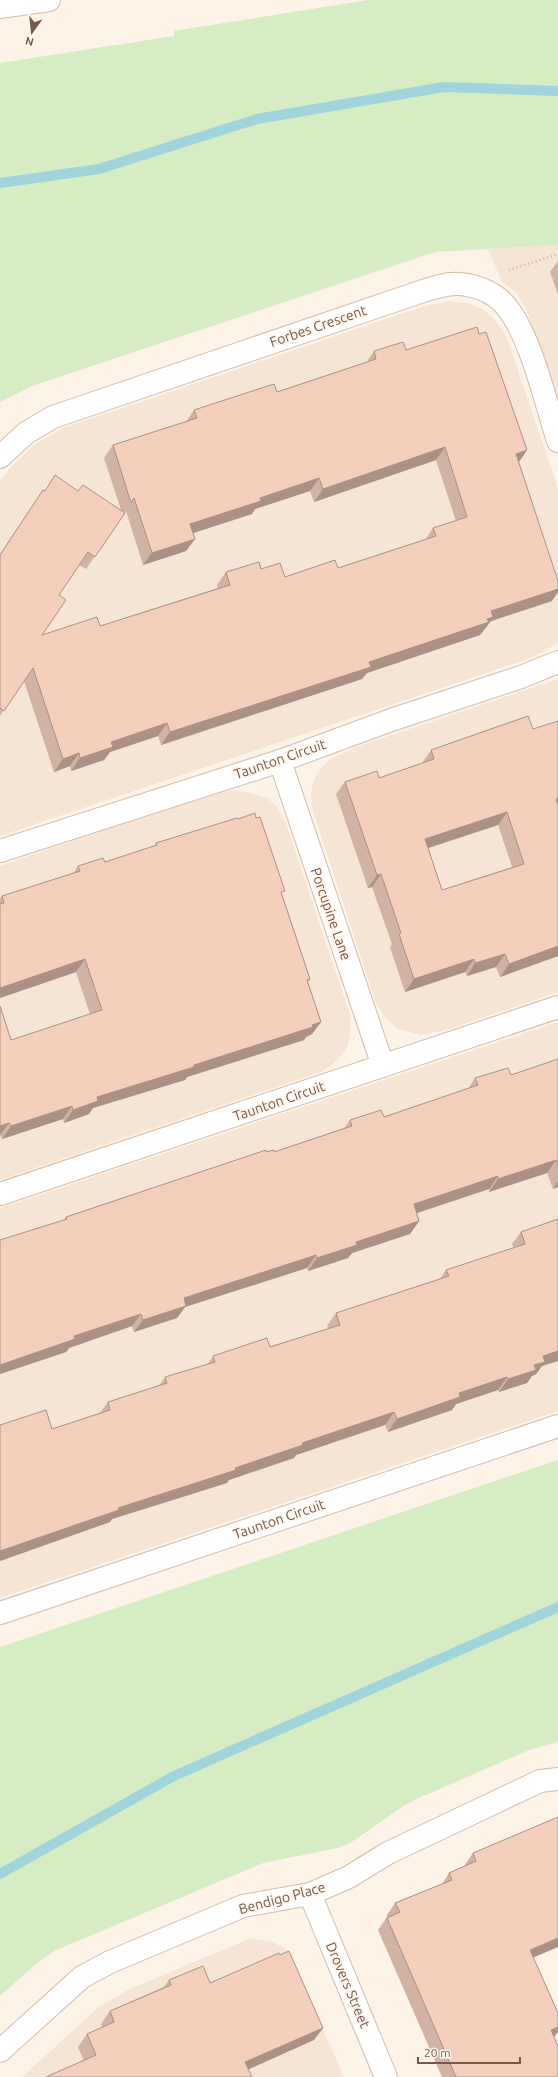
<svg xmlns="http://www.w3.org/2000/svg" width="558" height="2077" viewBox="0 0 558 2077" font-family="Ubuntu,sans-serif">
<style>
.residential{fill:#f6e4d4}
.green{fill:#d6ecc3}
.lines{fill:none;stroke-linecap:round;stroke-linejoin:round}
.stream{stroke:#9fd5db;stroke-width:10}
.minor-casing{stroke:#d3bcae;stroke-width:24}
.path{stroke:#dab29f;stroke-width:2.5;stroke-dasharray:1 3;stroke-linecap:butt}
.minor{stroke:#fff;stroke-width:22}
.wall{fill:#d2b2a2;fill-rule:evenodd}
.shaded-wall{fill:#ab9184}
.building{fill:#f4cfbc;stroke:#ab9184;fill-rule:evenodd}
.labels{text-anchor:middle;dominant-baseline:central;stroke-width:3.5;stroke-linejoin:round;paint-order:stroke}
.street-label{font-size:14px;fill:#795749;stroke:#fff7ed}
</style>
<rect width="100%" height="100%" fill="#fdf3e6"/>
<g class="residential">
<path d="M558,245V397L526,309L516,292L502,282L488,249Z"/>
<path d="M450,301L466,303L481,308L495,320L505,333L558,488V642L543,652L528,659L0,836V481L9,469L34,445L63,428L422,307Z"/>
<path d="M558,679V992L446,1030L420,1035L398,1029L385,1018L376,1003L312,808L311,793L314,780L321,768L331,759L353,748Z"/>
<path d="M236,790L266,797L276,806L286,823L350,1015V1030L348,1045L344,1052L333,1064L321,1072L0,1180V866L122,824L224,792Z"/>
<path d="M558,1022V1411L0,1598V1208Z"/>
<path d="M251,1938L273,1942L287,1950L344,2077H22L99,2007L128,1990Z"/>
</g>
<g class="green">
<path d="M368,0H558V245L435,252L32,386L0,402V63L174,36V31Z"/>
<path d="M558,1460V1742L529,1750L421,1797L405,1805L350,1843L337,1848L263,1863L54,1951L36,1964L0,1996V1647Z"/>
</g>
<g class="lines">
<g class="stream">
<path d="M0,183L99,169L257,119L444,87L558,91"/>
<path d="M0,1874L174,1776L558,1607"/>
</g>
<g class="minor-casing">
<g id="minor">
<path d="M0,7L49,0"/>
<path d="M0,457L26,433L53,417L420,292C432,288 446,283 459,284C475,285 494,292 505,305C530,333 546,404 558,441"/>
<path d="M280,761L383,1066"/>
<path d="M0,851L280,761L391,720L521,677L558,662"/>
<path d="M0,1194L558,1007"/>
<path d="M0,1613L558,1426"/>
<path d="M310,1894L386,2077"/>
<path d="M0,2051L82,1977L110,1962L243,1906L310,1894L349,1877L388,1853L540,1781L558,1779"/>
</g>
</g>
<path class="path" d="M509,270L558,254"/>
<use href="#minor" class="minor"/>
</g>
<g class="wall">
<path d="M558,261V295L550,272Z"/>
<path d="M479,334L527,450L519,462L552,601L491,621L480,635L367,673L362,679L161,745L158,736L110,752L104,760L71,771L70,766L54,772L24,681L0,716V554L43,490L45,491H78L121,510L104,458L113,445L186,422L194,410L277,392L366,363L374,351L406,350ZM436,460L456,521L433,528L426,539L338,568L285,577L261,569L226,572L217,585L218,588L100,626L42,635L59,595L79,565L86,569L126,511L143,565L186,551L195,539L193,533L252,514L255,509L310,491L314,502Z"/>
<path d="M528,716L558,956L500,977L496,967L467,976L465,972L405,992L390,947L392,944L372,887L368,888L336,794L345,782L379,778L422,763L431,750ZM498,825L512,867L442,890L428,848Z"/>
<path d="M238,819L282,895L310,979L308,982L321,1022L312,1034L306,1037L304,1040L187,1077L185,1080L93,1108L89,1114L64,1123L63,1119L2,1139L0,1135L11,1040L90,1014L76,972L0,998V899L2,896L73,874L78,866L105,862L154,846L156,843Z"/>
<path d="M558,1059V1187L553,1189L547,1173L489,1192V1189L417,1213L419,1221L410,1234L352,1253L348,1258L308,1271L307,1268L185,1307L177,1318L134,1332L132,1326L69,1348L66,1352L0,1374V1240L63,1220L66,1217L266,1152H274L344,1128L350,1120L384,1117L468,1089L475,1078L511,1075Z"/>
<path d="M558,1219L542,1366L536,1374L532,1376L527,1383L499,1392L498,1390L456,1404L452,1410L388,1432L385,1425L296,1455L294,1458L229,1480L227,1483L112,1519L110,1522L0,1561V1425L52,1429L100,1413L108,1402L159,1386L165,1377L208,1364L213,1356L270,1347L328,1329L327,1326L336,1313L440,1279L446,1270L514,1248L512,1244L521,1232Z"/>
<path d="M473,1853L533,1958L554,2037L558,2077H442L378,1930L387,1917V1915L395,1903L442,1884L449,1873L464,1867V1866Z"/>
<path d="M280,1955L323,2028L314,2040L84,2061L78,2047L87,2034L102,2027L101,2024L110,2011L164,1987L169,1980L210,1983Z"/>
</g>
<g class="shaded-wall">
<path d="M445,447L436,460L314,502L323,489Z"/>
<path d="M527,450L518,463L516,454Z"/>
<path d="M319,478L310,491L255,509L252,514L181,537L190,524L260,498Z"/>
<path d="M195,539L186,551L143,565L152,553Z"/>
<path d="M558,589V592L552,601L491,621L480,635L367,673L362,679L161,745L170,732L369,662L491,611Z"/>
<path d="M167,723L158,736L110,752L104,760L71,771L80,758L111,742Z"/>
<path d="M79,753L70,766L54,772L63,759Z"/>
<path d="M558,798V808L556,799Z"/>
<path d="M507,812L498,825L416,852L425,839Z"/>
<path d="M381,874L372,887L368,888L377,875Z"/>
<path d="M558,946V956L500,977L509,964Z"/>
<path d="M505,954L496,967L467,976L475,963Z"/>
<path d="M85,959L76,972L0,998V988Z"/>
<path d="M474,959L465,972L405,992L414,979Z"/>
<path d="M321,1022L312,1034L306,1037L304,1040L187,1077L185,1080L93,1108L89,1114L64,1123L73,1110L97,1097L194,1065Z"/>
<path d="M72,1106L63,1119L2,1139L11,1126Z"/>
<path d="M9,1123L0,1135V1126Z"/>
<path d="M556,1160L547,1173L489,1192L498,1179Z"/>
<path d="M498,1176L489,1189L405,1217L414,1204Z"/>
<path d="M558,1181V1187L553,1189Z"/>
<path d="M419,1221L410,1234L352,1253L348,1258L308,1271L317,1258L356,1242Z"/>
<path d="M316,1255L307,1268L185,1307L177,1318L134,1332L143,1320L184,1298Z"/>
<path d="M141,1314L132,1326L69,1348L66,1352L0,1374V1365L74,1336Z"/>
<path d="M558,1351V1361L542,1366L536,1374L532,1376L527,1383L499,1392L508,1379L543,1356Z"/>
<path d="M507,1377L498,1390L456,1404L452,1410L388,1432L397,1419L459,1393Z"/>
<path d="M394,1412L385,1425L296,1455L294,1458L229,1480L227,1483L112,1519L110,1522L0,1561V1551L118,1508L235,1468L302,1443Z"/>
<path d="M558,1938V1947L521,1963L530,1950Z"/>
<path d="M558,2027V2032L554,2037L551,2030Z"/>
<path d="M323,2028L314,2040L236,2075L245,2062Z"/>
</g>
<g class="building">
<path d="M477,327L479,334L486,332L527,450L516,454L558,581V589L491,611L493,617L487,619L489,622L369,662L371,667L170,732L167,723L111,742L113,747L80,758L79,753L63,759L33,668L4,711L0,708V555L43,490L45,491L55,475L78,491L83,485L125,513L95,557L88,552L59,595L66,600L42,635L97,617L100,626L230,585L226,572L259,562L261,569L280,563L285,577L335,560L338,568L436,536L433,528L467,517L445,447L323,489L319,478L260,498L261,501L190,524L195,539L152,553L134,498L131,503L113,445L197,418L194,410L274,384L277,392L376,359L374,351L403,342L406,350Z"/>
<path d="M528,716L533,729L558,721V798L556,799L558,806V946L509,964L505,954L475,963L474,959L414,979L399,934L401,933L381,874L377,875L345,782L377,771L379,778L434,759L431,750ZM507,812L524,864L442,890L425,839Z"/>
<path d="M255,813L256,818L260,817L285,891L281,892L310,979L307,980L321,1022L312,1025L313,1027L194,1065V1067L97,1097L98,1101L73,1110L72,1106L11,1126L9,1123L0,1126V1006L11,1040L102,1010L85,959L0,988V904L4,903L2,896L80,871L78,866L103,858L105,862L157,845L156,843L237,818L238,819Z"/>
<path d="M558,1059V1166L556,1160L498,1179V1176L414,1204L419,1221L356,1242L357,1245L317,1258L316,1255L184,1298L186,1306L143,1320L141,1314L74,1336L75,1339L0,1365V1240L67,1219L66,1217L266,1150V1152L274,1150V1152L352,1126L350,1120L381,1110L384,1117L478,1085L475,1078L508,1068L511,1075Z"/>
<path d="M558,1219V1351L543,1356L545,1362L534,1365L536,1370L508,1379L507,1377L459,1393L460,1397L397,1419L394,1412L302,1443L303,1445L235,1468L236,1470L118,1508L119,1510L0,1551V1425L46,1410L52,1429L110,1410L108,1402L167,1383L165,1377L215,1362L213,1356L267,1338L270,1347L340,1325L336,1313L449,1276L446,1270L525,1244L521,1232Z"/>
<path d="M558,1817V1938L530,1950L558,2013V2027L551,2030L558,2046V2077H456L387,1918L400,1912L395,1903L452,1880L449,1873L476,1861L473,1853Z"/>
<path d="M289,1951L323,2028L245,2062L252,2077H46L96,2055L87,2034L114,2022L110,2011L171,1985L169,1980L203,1966L210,1983L279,1953L280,1955Z"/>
</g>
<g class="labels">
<g class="street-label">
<text transform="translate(318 326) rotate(-19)">Forbes Crescent</text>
<text transform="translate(280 759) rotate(-19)">Taunton Circuit</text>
<text transform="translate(331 914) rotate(71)">Porcupine Lane</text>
<text transform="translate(279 1101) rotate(-19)">Taunton Circuit</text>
<text transform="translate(279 1519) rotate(-19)">Taunton Circuit</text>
<text transform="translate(282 1898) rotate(-15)">Bendigo Place</text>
<text transform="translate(348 1985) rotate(67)">Drovers Street</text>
</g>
</g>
<g transform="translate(32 32) rotate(195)" stroke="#fff7ed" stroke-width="3" paint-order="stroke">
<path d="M0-3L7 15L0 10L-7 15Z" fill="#795749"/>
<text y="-6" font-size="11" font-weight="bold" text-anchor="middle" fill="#795749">N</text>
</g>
<path d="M418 2057v6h102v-6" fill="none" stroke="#795749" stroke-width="2"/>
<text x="424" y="2057" font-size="12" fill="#795749" stroke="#fff7ed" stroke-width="3" paint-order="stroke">20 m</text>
</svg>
